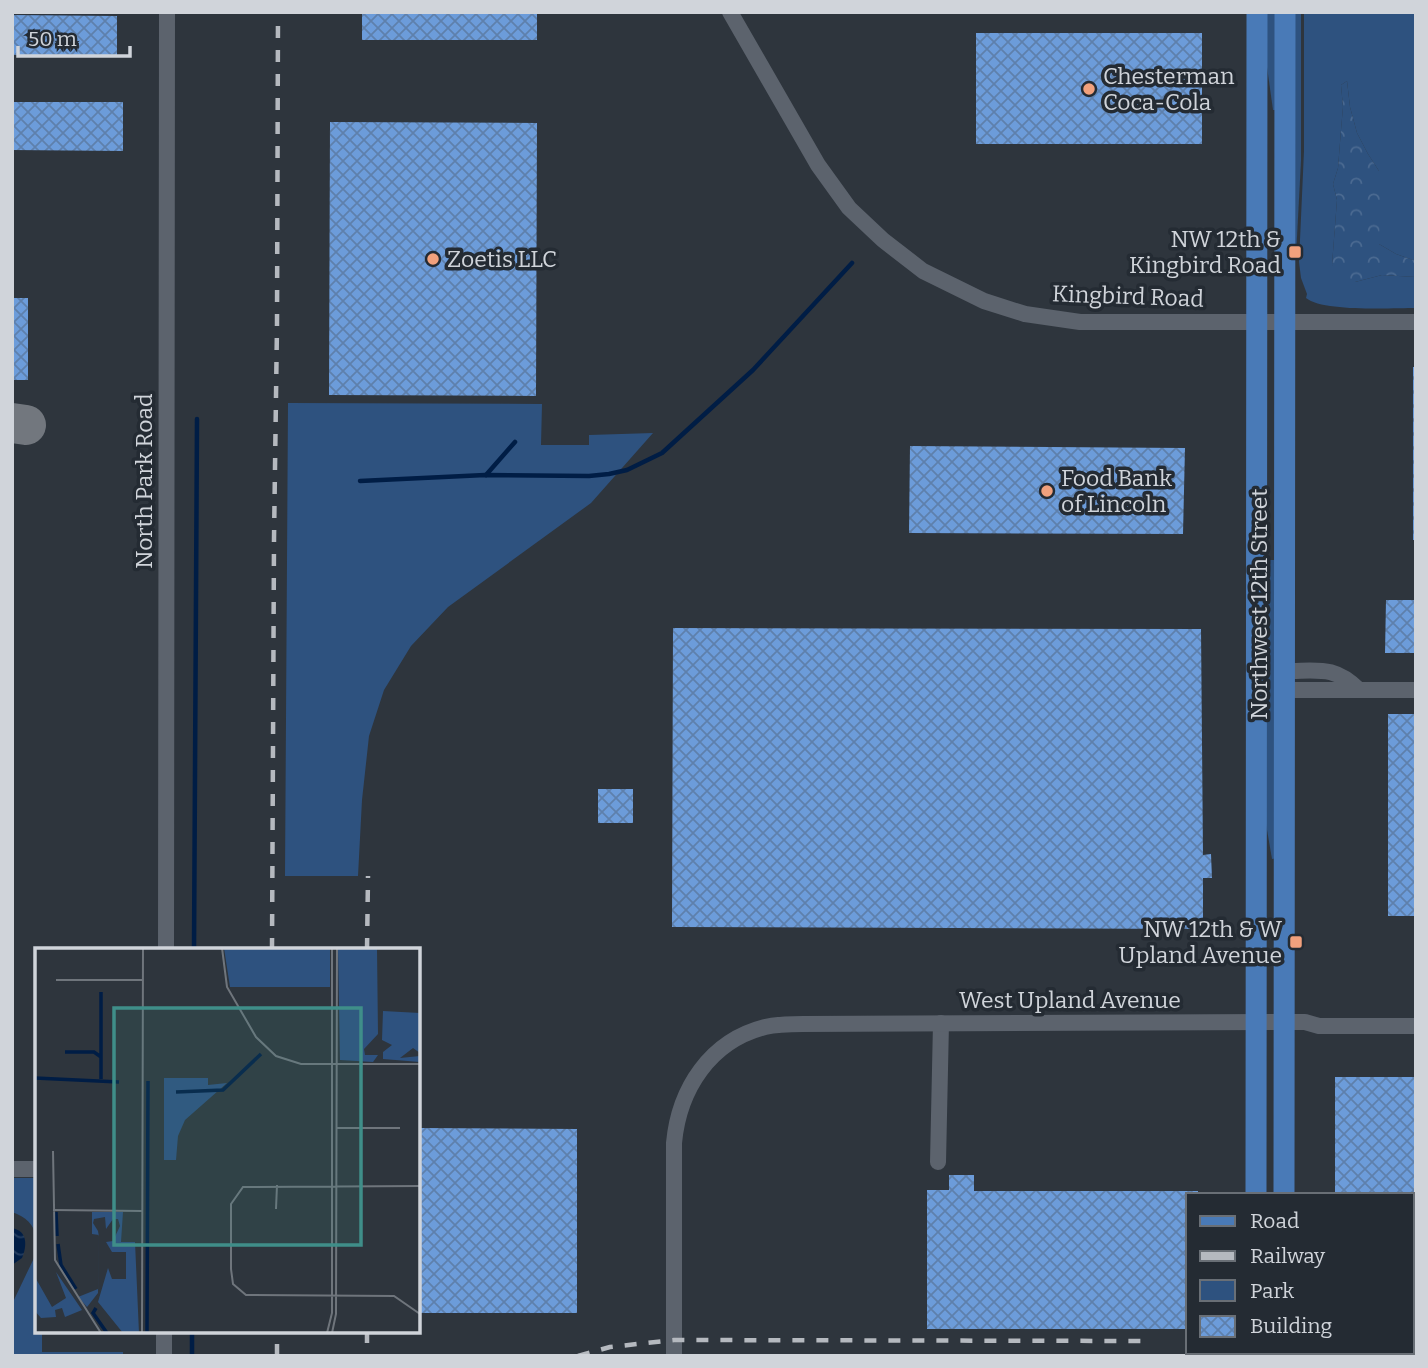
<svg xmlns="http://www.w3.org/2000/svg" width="1428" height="1368" viewBox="0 0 1428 1368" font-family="Bitter,serif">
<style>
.green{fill:#2e527f}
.forest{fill:url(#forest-crowns)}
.water{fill:url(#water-waves)}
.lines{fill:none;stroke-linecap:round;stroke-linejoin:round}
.stream{stroke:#001d45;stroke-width:4.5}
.taxiway{stroke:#72777e;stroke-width:40}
.building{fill:url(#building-cross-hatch)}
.minor{stroke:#5c636d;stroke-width:16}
.major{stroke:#497ab7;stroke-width:21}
.rail{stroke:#b5b9bf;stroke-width:4.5;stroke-dasharray:12 12;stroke-linecap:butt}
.poi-dot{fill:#f1a17d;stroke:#242b33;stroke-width:2.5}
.labels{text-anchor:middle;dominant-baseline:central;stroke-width:7;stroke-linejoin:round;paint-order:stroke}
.poi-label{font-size:23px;fill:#d0d4da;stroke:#242b33;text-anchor:start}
.street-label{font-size:23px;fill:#d0d4da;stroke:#242b33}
.inset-river{fill:none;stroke:#001d45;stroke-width:3.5}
.inset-road{fill:none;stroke:#6f757c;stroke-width:2}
.view{fill:#3f8e89;fill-opacity:0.15;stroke:#3f8e89;stroke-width:3.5}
.inset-edge{fill:none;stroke:#d0d4da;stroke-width:3.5}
</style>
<defs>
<pattern id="forest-crowns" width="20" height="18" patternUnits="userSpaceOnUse" patternTransform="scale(1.75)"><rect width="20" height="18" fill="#2e527f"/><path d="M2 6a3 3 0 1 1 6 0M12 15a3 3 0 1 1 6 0" fill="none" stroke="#4b6a91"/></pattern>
<pattern id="water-waves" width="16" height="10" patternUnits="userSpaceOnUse" patternTransform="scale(1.75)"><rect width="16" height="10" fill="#001d45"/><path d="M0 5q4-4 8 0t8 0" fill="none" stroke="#243d5f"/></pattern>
<pattern id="building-cross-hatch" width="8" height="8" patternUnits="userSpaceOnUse" patternTransform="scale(1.75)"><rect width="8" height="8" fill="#6c9cda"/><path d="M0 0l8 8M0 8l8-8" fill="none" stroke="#5e80ac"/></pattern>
</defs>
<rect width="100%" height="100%" fill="#2e353d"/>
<g class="green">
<path d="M1266,12H1277V110H1273L1267,67Z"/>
<path d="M1294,12H1301V161L1296,256H1294Z"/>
<path d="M1304,12H1416V261L1396,254L1379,244V171L1368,154L1357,133L1350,107L1347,81L1341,85L1343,107L1341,130L1338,168L1333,184L1337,200L1332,265L1355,282L1382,275L1416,277V308C1391,308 1323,312 1306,298L1307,294L1301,278L1299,262L1304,151Z"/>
<path d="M288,403L542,404L541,445H589V435L653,433L591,503L448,607L411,646L384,690L369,736L362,800L358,876H285Z"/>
<path d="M1266,560H1274L1277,858L1272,859L1266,824Z"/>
<path d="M12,1178H37V1239C34,1224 26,1217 12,1212Z"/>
<path d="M37,1247V1331H42V1352H123V1356H12V1304L35,1256Z"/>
</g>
<path class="forest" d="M1347,81L1350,107L1357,133L1368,154L1379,171L1384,189L1380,218L1379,244L1396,254L1416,261V277L1382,275L1355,282H1341L1335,273L1332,265L1337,200L1333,184L1338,168L1341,130L1343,107L1341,85Z"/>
<path class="water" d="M12,1228C28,1231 27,1246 22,1258L12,1265Z"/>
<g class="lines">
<g class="stream">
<path d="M486,475L515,442"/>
<path d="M360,481L485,475L589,476L609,474L627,470L662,453L753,370L852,263"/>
<path d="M194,950L197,419"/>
<path d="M192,1356V1331"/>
</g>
<path class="taxiway" d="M12,423L26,425"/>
</g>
<g class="building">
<rect x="362" y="12" width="175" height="28"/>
<path d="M12,15L117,16V56L12,55Z"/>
<rect x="976" y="33" width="226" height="111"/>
<path d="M12,102H123V151L12,150Z"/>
<path d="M330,122L537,123L536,396L329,395Z"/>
<rect x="12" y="298" width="16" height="82"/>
<rect x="1413" y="367" width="3" height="173"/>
<path d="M910,446L1185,448L1183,534L909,533Z"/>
<path d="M1386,600H1416V653H1385Z"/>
<path d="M673,628L1201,629L1203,855L1211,854L1212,878H1203V929L672,927Z"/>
<rect x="1388" y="714" width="28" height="202"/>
<rect x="598" y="789" width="35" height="34"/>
<path d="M1335,1077H1416V1269H1412V1195H1335Z"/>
<path d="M418,1128L577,1129V1313H418Z"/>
<path d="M949,1175H974V1191H1198V1195H1188V1329H927V1190H949Z"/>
</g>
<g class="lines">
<g class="minor">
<path d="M730,12L818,165L849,208L883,240L923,271L984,301L1025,314L1080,322H1416"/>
<path d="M1285,671C1318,671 1334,665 1359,690"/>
<path d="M1285,690H1416"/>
<path d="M166,950L167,12"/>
<path d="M938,1162L941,1023"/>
<path d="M12,1169H37"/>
<path d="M164,1356V1331"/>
<path d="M674,1356V1143C679,1089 710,1041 765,1027C778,1024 791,1024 803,1024L1284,1022H1305L1319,1026H1416"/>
</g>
<g class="major">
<path d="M1256,1195L1257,12"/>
<path d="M1284,1195L1285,12"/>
<path d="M1256,1352V1356"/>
<path d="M1284,1356V1352"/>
</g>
<g class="rail">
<path d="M272,950L274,539L277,325L278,12"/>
<path d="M367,950L368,876"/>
<path d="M367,1331V1356"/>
<path d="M277,1356V1331"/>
<path d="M578,1356L610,1347L674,1340L1151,1341"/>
</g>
</g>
<g class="poi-dot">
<circle cx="1089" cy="89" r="7"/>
<rect x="1288" y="245" width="14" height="14" rx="3.5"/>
<circle cx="433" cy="259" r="7"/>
<circle cx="1047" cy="491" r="7"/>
<rect x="1289" y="935" width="14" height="14" rx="3.5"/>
</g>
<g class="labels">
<g class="poi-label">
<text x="1103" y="76">Chesterman<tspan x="1103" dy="26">Coca-Cola</tspan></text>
<text x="1281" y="239" text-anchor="end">NW 12th &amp;<tspan x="1281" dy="26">Kingbird Road</tspan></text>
<text x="447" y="259">Zoetis LLC</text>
<text x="1061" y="478">Food Bank<tspan x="1061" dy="26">of Lincoln</tspan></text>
<text x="1282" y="929" text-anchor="end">NW 12th &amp; W<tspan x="1282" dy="26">Upland Avenue</tspan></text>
</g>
<g class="street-label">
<text transform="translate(1128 296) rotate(2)">Kingbird Road</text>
<text transform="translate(144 481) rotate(-90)">North Park Road</text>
<text transform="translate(1259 604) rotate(-90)">Northwest 12th Street</text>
<text x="1070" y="1000">West Upland Avenue</text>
</g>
</g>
<g transform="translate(35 948)">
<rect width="385" height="385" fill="#2e353d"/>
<path d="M189,0H295V39H195ZM303,0H342L343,86L329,101L330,107H343L338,114L305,112ZM348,63L385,65V105L378,100L365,110L385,108V114L348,111V104L357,97L347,92ZM129,130H173V137L192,135L150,172L143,188L141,212H129ZM57,264H88L86,294H100L104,385H88L63,354L73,320L77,331H91V304H77L71,294L78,293L85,278L83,271H78L71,281L70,269L59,271L58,275L63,283L64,289L63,345L52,359L43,349L63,341L64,287L57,286ZM21,324L47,362L30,369L27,360L20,362L21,369L6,370L0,363V329L17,359L31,350Z" fill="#2e527f"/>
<path class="inset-river" d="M30,104H59L66,109M0,130L84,134M66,131V44M141,144L188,142L226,106M21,264L22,288M23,296L26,317L41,341M61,360L58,365L72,385M112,385L113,133"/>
<path class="inset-road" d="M187,0L192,39L221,89L241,108L266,116H385M21,32H108M302,180H365M18,203L20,312L66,385M385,238L208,239L196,256V321L198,336L211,347L359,348L385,366M241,261L242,237M18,262L107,263M107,385L108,0M292,385L297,365V0M297,385L301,366L302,0"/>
<path class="view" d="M79,60H326V297H79Z"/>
<rect width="385" height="385" class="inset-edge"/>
</g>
<rect width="1428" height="1368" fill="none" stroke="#d0d4da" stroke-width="28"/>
<rect x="1186" y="1193" width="228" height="161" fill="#242b33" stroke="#696f76" stroke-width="2"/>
<rect x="1200" y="1216" width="35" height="10" fill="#497ab7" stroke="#696f76" stroke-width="2"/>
<text x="1250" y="1228" font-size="21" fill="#d0d4da">Road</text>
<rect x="1200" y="1251" width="35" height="10" fill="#b5b9bf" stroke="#696f76" stroke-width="2"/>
<text x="1250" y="1263" font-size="21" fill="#d0d4da">Railway</text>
<rect x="1200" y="1280" width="35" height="21" fill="#2e527f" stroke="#696f76" stroke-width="2"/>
<text x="1250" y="1298" font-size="21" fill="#d0d4da">Park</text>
<rect x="1200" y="1316" width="35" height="21" fill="url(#building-cross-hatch)" stroke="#696f76" stroke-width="2"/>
<text x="1250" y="1333" font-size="21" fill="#d0d4da">Building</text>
<path d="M18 46v10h112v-10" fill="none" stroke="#d0d4da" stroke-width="3.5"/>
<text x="28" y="46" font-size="21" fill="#d0d4da" stroke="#242b33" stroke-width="5" paint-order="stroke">50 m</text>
</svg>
